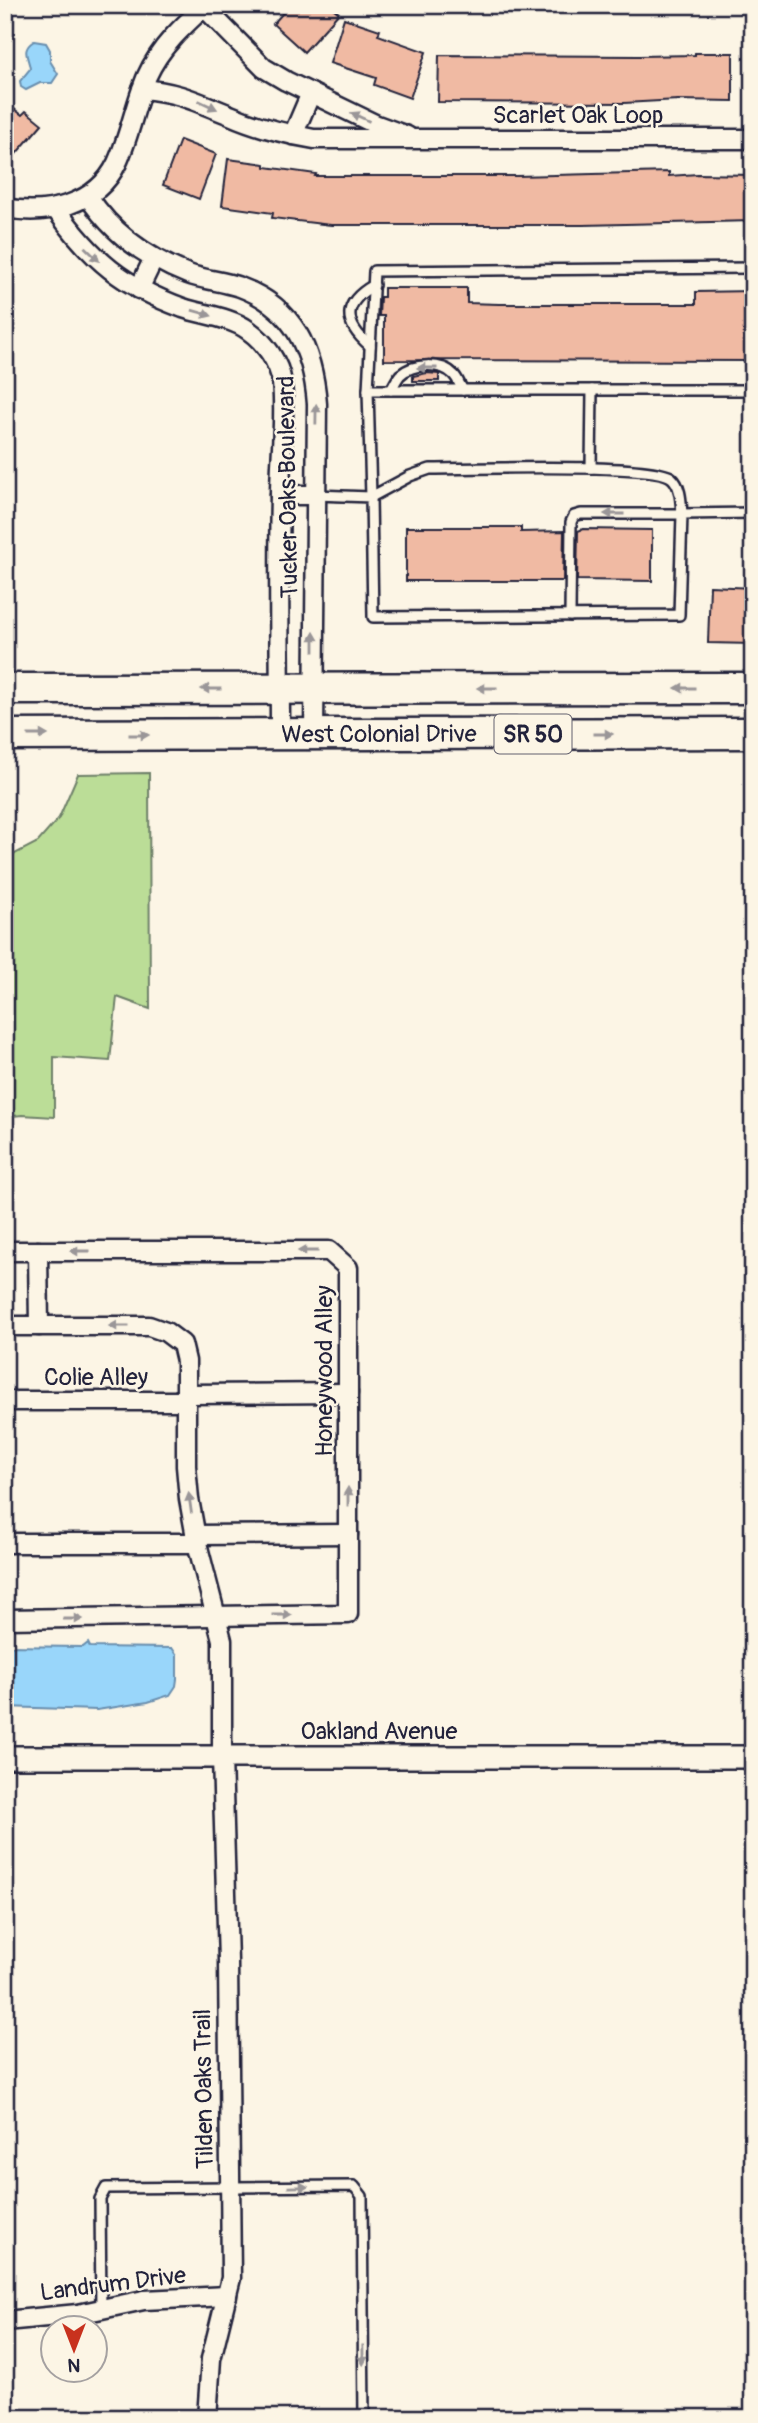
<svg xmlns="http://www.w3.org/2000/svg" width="758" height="2423" viewBox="0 0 758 2423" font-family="Pangolin,sans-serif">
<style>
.green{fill:#bbdd97;stroke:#6e8069;stroke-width:2}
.water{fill:#99d6fa;stroke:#698eae;stroke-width:2}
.building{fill:#f0baa3;stroke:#22223b;stroke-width:2}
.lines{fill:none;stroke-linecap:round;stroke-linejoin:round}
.service-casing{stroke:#22223b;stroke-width:14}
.minor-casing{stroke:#22223b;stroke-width:23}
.tertiary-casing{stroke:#22223b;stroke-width:26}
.trunk-casing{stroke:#22223b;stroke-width:35}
.service{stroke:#fcf5e5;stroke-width:9}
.minor{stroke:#fcf5e5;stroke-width:18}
.tertiary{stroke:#fcf5e5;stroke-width:21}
.trunk{stroke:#fcf5e5;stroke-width:30}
.oneway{fill:#9a9698}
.labels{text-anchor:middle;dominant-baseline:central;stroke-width:5;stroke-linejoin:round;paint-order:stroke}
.shield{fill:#fcf5e5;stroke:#63616e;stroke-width:2}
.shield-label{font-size:23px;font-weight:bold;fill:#22223b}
.street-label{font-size:24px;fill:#22223b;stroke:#fcf5e5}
</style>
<rect width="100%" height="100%" fill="#fcf5e5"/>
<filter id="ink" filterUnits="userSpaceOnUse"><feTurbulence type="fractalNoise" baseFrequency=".0143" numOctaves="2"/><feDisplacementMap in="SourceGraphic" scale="14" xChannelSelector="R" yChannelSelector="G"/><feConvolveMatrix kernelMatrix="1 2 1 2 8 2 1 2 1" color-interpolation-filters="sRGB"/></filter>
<g filter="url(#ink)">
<path class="green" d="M149,773L150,1009L117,997L110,1061L54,1057V1117L22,1115L5,1117V859L38,842L59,818L78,774Z"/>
<g class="water">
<path d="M34,41L46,43L50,50V61L58,74L52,83H40L26,90L21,87L20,81L30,69C29,57 20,50 34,41Z"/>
<path d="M88,1643L90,1647L172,1648L177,1655V1679L176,1686L170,1695L148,1702L97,1710L5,1707V1646L83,1647Z"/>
</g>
<g class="building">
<path d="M290,5H329L339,13L304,52L273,24Z"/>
<path d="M344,18L380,30L378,35L426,52L410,98L374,85L376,78L330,63Z"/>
<path d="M695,53H733V101L678,100L624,103L438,102L439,55L639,56L695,55Z"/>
<path d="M13,108L22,115L26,111L42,124L15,155L5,146V117Z"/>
<path d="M180,140L216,154L199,199L163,185Z"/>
<path d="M228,159L265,164V167L316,174L315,176H517L669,172V176L698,174L753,175V221L583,225H331L272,218L273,213L222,206Z"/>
<path d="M384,288H467V303L499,304H696V292L753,291V361L384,360V316H379L380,297H384Z"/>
<path d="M427,373L439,374V381H413V376Z"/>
<path d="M406,527H521V532L564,531L563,581H406Z"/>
<path d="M583,529L652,530V581L577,580L578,531Z"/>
<path d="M710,586L753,588V644L708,643Z"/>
</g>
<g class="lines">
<g class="service-casing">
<g id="service">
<path d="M370,346C343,323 342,303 374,285"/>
<path d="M368,390H753"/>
<path d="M391,390C394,385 396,380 400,375C413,363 442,362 454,375C458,379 460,386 463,390"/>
<path d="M591,468L592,390"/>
<path d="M315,495L371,497L373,617L679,615L682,514L753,513"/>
<path d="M570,616L571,522L574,516L581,514H682C681,502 681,486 672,478C655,462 465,469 430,469L410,476L371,497L368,390L374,271L753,268"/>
<path d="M101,2310L100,2199L106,2188L354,2186L362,2196L364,2418"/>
</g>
</g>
<g class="minor-casing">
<g id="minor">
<path d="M204,7L264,68L286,81L377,125L407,136"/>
<path d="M142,89C179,92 197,102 230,115C257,127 286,134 314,139H753"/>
<path d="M293,135L311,93"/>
<path d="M88,196C111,232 147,258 188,274C204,280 223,281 240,287C294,307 313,350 317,404L314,735"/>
<path d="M5,208C47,216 97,205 117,163C130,135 135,104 147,76C160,47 183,26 206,5"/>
<path d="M55,208C92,260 123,286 183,308C204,315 230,317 248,330C265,342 279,362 282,383C286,419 280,458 280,495C278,575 280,655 280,735"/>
<path d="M139,289L154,258"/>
<path d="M280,495H315"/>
<path d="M5,1251H329L348,1268V1614L5,1619"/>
<path d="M38,1251L39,1326"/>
<path d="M5,1326H149L166,1332L182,1344L186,1361V1466L189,1499L197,1543L222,1640V1757L228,1961L231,2278L211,2359L207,2418"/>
<path d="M186,1394L348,1393"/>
<path d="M5,1401H186"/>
<path d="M195,1535L348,1534"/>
<path d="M5,1543H197"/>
<path d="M5,2321L78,2314L144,2300L227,2296"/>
</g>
</g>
<g class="tertiary-casing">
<path id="tertiary" d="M5,1757H753"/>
</g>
<g class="trunk-casing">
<g id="trunk">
<path d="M5,689L753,688"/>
<path id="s1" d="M5,735L753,733"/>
</g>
</g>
<use href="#service" class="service"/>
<use href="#minor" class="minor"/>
<use href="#tertiary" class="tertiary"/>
<use href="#trunk" class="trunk"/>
</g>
<defs><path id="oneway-solid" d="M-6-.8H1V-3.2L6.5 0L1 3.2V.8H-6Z" transform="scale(1.75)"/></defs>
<g class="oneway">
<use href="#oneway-solid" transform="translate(208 105) rotate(25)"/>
<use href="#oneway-solid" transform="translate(360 117) rotate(-155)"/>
<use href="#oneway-solid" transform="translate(92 254) rotate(44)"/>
<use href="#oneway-solid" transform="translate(202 313) rotate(16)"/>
<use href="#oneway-solid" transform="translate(427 368) rotate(180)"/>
<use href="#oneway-solid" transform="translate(316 414) rotate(-89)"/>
<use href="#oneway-solid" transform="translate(614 514) rotate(-180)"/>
<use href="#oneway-solid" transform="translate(314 642) rotate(-90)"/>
<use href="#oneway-solid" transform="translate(487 688) rotate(180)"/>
<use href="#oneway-solid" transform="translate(685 688) rotate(180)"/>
<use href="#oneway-solid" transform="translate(211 689) rotate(-180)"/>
<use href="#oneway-solid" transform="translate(603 734)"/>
<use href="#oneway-solid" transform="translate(38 735)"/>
<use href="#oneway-solid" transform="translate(139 735)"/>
<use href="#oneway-solid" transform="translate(80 1251) rotate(180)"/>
<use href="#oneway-solid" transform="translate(308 1251) rotate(180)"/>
<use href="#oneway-solid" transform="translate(119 1326) rotate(180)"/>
<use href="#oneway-solid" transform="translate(348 1497) rotate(-90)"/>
<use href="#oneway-solid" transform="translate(190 1503) rotate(-98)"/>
<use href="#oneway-solid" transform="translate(282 1615)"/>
<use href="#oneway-solid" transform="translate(73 1619)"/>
<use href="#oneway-solid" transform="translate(298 2187) rotate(-1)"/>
<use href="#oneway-solid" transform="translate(363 2355) rotate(89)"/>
</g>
</g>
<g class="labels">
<rect class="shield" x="494.5" y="714.5" width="77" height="39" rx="5"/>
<g class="shield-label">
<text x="533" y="734">SR 50</text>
</g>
<g class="street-label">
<text x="578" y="115">Scarlet Oak Loop</text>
<text transform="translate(288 487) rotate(-91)">Tucker Oaks Boulevard</text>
<text stroke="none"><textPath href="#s1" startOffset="374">West Colonial Drive</textPath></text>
<text transform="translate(324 1371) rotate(-90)">Honeywood Alley</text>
<text x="96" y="1377">Colie Alley</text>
<text x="379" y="1731">Oakland Avenue</text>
<text transform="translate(204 2089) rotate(-91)">Tilden Oaks Trail</text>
<text transform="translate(113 2284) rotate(-7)">Landrum Drive</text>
</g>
</g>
<rect width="758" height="2423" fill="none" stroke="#fcf5e5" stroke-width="28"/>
<rect x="14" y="14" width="730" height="2395" fill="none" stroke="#22223b" stroke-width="2.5" filter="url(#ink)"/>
<g transform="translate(74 2349) rotate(180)"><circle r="33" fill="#fcf5e5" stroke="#a5a1a1" stroke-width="2"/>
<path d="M0-5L12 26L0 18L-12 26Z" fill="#c8321e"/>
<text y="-10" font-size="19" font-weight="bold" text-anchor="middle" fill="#22223b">N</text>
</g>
</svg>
